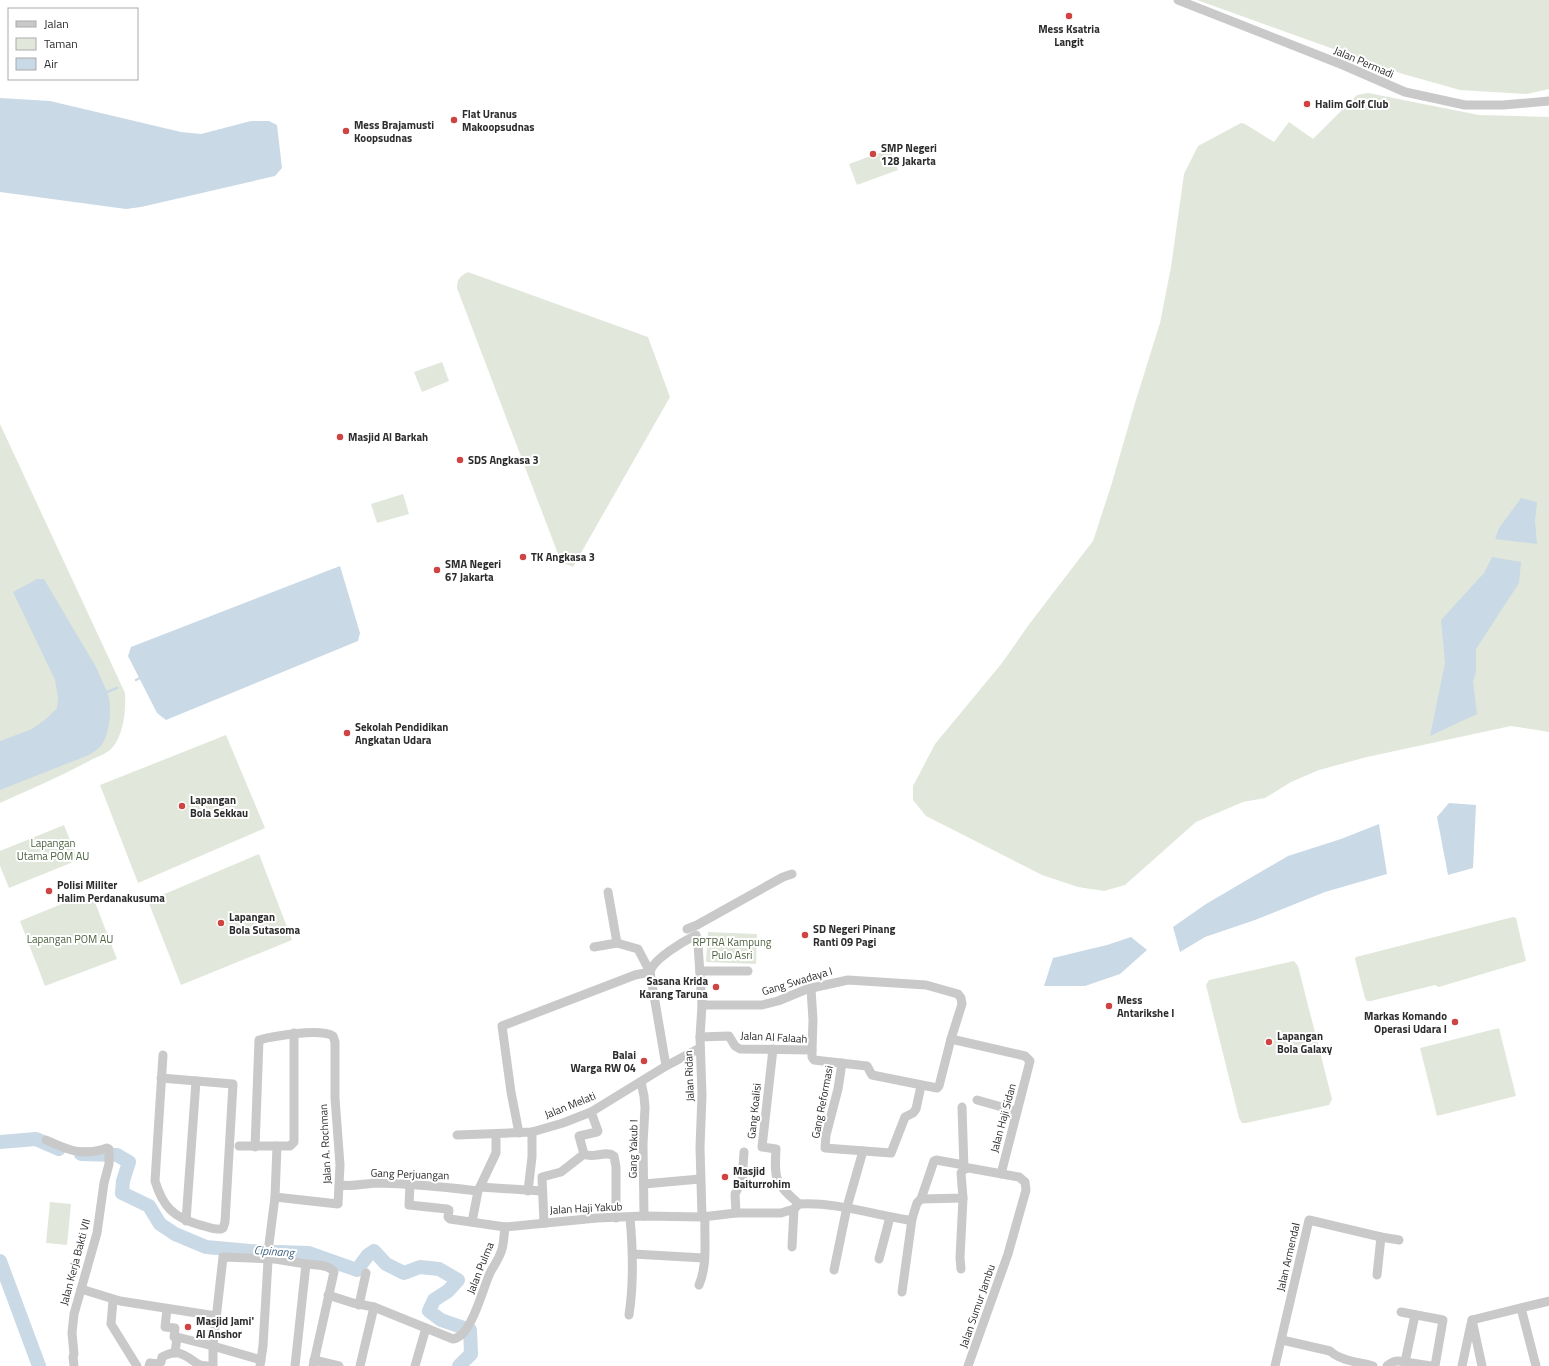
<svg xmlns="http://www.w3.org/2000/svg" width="1549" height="1366" viewBox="0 0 1549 1366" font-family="'Titillium Web',sans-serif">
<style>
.green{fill:#e1e8db}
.water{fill:#c9d9e6}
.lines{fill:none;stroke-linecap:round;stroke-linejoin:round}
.stream{stroke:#c9d9e6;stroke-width:2.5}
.river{stroke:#c9d9e6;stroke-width:14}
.minor{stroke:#c9c9c9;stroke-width:9}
.poi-dot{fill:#ce4443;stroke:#fff;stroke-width:1.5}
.labels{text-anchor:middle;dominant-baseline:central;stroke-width:4;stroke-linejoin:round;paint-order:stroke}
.poi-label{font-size:11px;font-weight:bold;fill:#2c2c2c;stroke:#fff;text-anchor:start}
.street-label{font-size:11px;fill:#2c2c2c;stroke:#fff}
.park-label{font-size:11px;fill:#4d6240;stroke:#fff}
.water-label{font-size:12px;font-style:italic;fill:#456683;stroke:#fff}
</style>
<rect width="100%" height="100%" fill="#fff"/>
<g class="green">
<path d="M1197,0H1549V89L1527,94L1460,90L1403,74Z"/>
<path d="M1368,93L1479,115L1549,117V732L1511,726L1367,757L1319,770L1291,782L1265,798L1243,802L1196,822L1125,885L1104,891L1078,887L1042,875L926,816L913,800V786L935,744L1002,663L1030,623L1093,541L1111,486L1135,403L1160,323L1171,267L1184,174L1198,146L1241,123L1245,124L1274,142L1289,122L1313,139L1357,95Z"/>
<path d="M890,149L898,170L857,185L849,164Z"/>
<path d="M468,272L648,337L670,397L573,567L561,562L457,288C457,279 460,276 468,272Z"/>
<path d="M442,362L449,381L422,392L414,372Z"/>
<path d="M0,424L125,693C126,710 124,734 112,748C108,753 97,757 91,760C61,776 31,789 0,803Z"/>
<path d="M403,494L409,514L377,523L371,504Z"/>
<path d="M226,735L265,828L138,883L100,785Z"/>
<path d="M64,825L78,860L9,888L0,866V851Z"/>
<path d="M259,854L292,940L181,985L148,901Z"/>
<path d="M91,892L117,959L45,986L20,921Z"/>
<path d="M1513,917L1516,918L1526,961L1439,987L1435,985L1371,1001H1367L1365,998L1355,959L1356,957Z"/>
<path d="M708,932L757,934L756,964L706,962Z"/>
<path d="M1294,961L1298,966L1332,1099L1329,1105L1246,1123H1242L1239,1118L1206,985L1209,980Z"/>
<path d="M1499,1028L1516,1096L1437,1116L1420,1048Z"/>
<path d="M50,1202L71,1204L67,1245L46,1243Z"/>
</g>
<g class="water">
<path d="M0,98L50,101L181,132L201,134L251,121H269L277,125L282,168L275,176L141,207L126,209L0,192Z"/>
<path d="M1521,498L1537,502L1535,521L1537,544L1495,539L1499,528Z"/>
<path d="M1492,557L1521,562L1519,583L1476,649V673L1473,681L1477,714L1430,736L1445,663L1441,620L1484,573Z"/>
<path d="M340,566L360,633L358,641L166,720L157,713L128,656L131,647Z"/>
<path d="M37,579H44L96,667L107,692C113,705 110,736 100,747C97,750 93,752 89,755L0,790V741L32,729L46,719L57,708L58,698L55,680L13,592Z"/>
<path d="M1449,803L1476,805L1473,868L1448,875L1437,817Z"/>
<path d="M1379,824L1387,874L1325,892L1255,920L1205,937L1180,952L1173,927L1206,904L1288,856L1341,839Z"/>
<path d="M1131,937L1147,950L1120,974L1085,986H1044L1053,958L1107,945Z"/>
</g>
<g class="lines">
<g class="stream">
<path d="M136,680L140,678"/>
<path d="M107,692L117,688"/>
</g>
<g class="river">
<path d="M0,1142L36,1139L59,1149"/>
<path d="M81,1154L117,1155L129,1162L123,1181L122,1193L149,1206L160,1224L175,1234L206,1247L250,1251L309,1253L357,1270L368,1255L374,1251L386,1264L404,1273L420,1267L439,1269L458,1280L448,1291L434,1300L429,1311L441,1320L470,1330L471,1354L459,1366"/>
<path d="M0,1261L39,1366"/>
</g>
<g class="minor">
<path d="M1178,0L1343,65L1405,92L1465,105H1503L1549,101"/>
<path d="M608,892L617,943"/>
<path d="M687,929L697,925L783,877L792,874"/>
<path d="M594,947L617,943L638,949L650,972L666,1066"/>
<path d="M700,971H748"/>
<path d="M650,972C653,959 684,941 696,935L698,944L702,1005L700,1037L702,1095L700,1147L702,1217"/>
<path d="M811,989L813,1020L812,1050"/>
<path d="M700,1037L729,1036L735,1046L740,1049L812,1050V1057L814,1060L867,1066L872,1075L937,1088L939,1086L951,1039L962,1004L961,998L958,994L926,985L848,980L807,989L778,1001L762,1005H702"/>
<path d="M951,1039L1025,1056L1030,1061L1001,1174"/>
<path d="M773,1049L762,1147L776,1149C774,1180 775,1183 799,1204"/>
<path d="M842,1063L838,1089L826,1135L825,1148L891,1153L905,1117L913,1113L916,1109L921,1086"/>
<path d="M161,1078L233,1084L225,1222L223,1228L221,1229C214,1230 206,1226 200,1225C173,1217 163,1207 155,1181L163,1055"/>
<path d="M641,1082L644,1096L645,1108L643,1144L644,1216"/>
<path d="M977,1100L1016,1111"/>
<path d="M962,1107L964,1169"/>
<path d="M519,1133L511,1092L502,1026L635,975L650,972"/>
<path d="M457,1135L532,1132L563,1123L591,1112L666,1066L700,1048"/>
<path d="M46,1140C68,1150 83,1157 107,1148L109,1149V1164L104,1183L97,1233L74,1314L72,1333L74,1354L73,1357L74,1366"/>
<path d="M239,1146H290L294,1142V1033"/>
<path d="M255,1147L259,1040C274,1036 320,1028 333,1036L335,1042V1098L340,1165L338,1204L275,1197"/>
<path d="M584,1154C593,1159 606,1150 614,1156L616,1167V1218"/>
<path d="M584,1154L579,1136L597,1132L598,1131L591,1112"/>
<path d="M410,1184L409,1205L447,1209L449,1210L448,1217L450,1219L505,1227L597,1218L644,1216L702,1217L736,1213H781L794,1209L799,1204C836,1202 871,1214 908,1220L912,1219L917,1203L921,1199L963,1198L961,1173L964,1169L969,1168L1019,1177L1025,1182L1026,1190L1008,1254L968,1366"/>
<path d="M644,1184L700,1179"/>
<path d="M340,1185C354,1187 366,1183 380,1183C413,1184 446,1187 478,1191"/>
<path d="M480,1187L542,1191"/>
<path d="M528,1191L532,1157V1132"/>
<path d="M921,1199L934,1161L936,1160L964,1165"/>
<path d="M736,1213L735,1194L742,1180L744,1152"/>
<path d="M186,1221L196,1081"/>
<path d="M472,1222L478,1191L496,1153V1134"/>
<path d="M544,1223L542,1177L561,1172L584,1154"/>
<path d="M792,1247L794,1209"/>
<path d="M633,1254L704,1258"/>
<path d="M879,1259L890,1217"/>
<path d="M306,1264C315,1265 329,1264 334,1272L313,1366"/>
<path d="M961,1269L960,1258L963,1198"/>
<path d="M834,1270L847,1207L863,1151"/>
<path d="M1377,1275L1381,1237"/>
<path d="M699,1285C708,1264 704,1239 705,1217"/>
<path d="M81,1289L120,1301L216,1316"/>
<path d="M902,1292L912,1219"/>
<path d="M328,1295L353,1303L374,1307"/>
<path d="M113,1300L111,1324L137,1366"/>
<path d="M359,1305L366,1273"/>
<path d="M1521,1308L1536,1366"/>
<path d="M167,1309L165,1327L175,1328L174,1337H177L175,1353"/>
<path d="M1401,1312L1443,1320L1435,1366"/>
<path d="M629,1315C634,1282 633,1250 630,1218"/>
<path d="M1415,1315L1405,1362L1431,1366"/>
<path d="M1472,1320L1549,1301"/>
<path d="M1472,1320L1482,1366"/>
<path d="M177,1337L213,1346L223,1257L275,1259L306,1264L295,1366"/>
<path d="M1282,1340L1330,1351C1341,1361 1359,1362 1373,1366"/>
<path d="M314,1360L339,1366"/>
<path d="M149,1366L150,1363L159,1364L161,1362L162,1357C179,1348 184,1355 198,1364C202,1366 207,1366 212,1366"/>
<path d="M213,1366V1346L261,1360"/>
<path d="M260,1366L263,1346L269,1244L275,1197L277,1146"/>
<path d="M360,1366L374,1307L453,1339C472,1337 483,1286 491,1271C495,1264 500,1257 502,1249C504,1242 504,1234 505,1227"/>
<path d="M415,1366L426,1328"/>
<path d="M1275,1366L1309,1220L1381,1237L1399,1240"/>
<path d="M1387,1366C1393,1361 1396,1360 1405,1362"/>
<path d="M1462,1366L1471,1324"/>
</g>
</g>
<g class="poi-dot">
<circle cx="1069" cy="16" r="4"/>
<circle cx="1307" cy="104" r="4"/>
<circle cx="454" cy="120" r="4"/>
<circle cx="346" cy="131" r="4"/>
<circle cx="873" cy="154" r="4"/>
<circle cx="340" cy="437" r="4"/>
<circle cx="460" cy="460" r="4"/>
<circle cx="523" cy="557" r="4"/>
<circle cx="437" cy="570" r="4"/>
<circle cx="347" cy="733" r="4"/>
<circle cx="182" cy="806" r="4"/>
<circle cx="49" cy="891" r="4"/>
<circle cx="221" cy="923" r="4"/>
<circle cx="805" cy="935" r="4"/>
<circle cx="716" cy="987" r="4"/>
<circle cx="1109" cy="1006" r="4"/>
<circle cx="1455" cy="1022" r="4"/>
<circle cx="1269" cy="1042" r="4"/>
<circle cx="644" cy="1061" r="4"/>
<circle cx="725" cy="1177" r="4"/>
<circle cx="188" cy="1327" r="4"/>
</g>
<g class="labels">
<g class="poi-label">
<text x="1069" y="29" text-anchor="middle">Mess Ksatria<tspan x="1069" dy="13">Langit</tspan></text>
<text x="1315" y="104">Halim Golf Club</text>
<text x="462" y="114">Flat Uranus<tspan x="462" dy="13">Makoopsudnas</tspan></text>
<text x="354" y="125">Mess Brajamusti<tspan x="354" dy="13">Koopsudnas</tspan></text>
<text x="881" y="148">SMP Negeri<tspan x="881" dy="13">128 Jakarta</tspan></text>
<text x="348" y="437">Masjid Al Barkah</text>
<text x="468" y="460">SDS Angkasa 3</text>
<text x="531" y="557">TK Angkasa 3</text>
<text x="445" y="564">SMA Negeri<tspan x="445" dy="13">67 Jakarta</tspan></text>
<text x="355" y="727">Sekolah Pendidikan<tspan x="355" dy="13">Angkatan Udara</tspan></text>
<text x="190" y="800">Lapangan<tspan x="190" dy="13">Bola Sekkau</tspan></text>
<text x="57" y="885">Polisi Militer<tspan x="57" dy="13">Halim Perdanakusuma</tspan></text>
<text x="229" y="917">Lapangan<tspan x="229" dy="13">Bola Sutasoma</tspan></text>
<text x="813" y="929">SD Negeri Pinang<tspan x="813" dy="13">Ranti 09 Pagi</tspan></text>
<text x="708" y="981" text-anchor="end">Sasana Krida<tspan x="708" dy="13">Karang Taruna</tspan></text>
<text x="1117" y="1000">Mess<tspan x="1117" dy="13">Antarikshe I</tspan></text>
<text x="1447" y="1016" text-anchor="end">Markas Komando<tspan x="1447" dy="13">Operasi Udara I</tspan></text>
<text x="1277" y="1036">Lapangan<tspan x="1277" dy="13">Bola Galaxy</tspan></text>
<text x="636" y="1055" text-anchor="end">Balai<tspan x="636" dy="13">Warga RW 04</tspan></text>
<text x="733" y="1171">Masjid<tspan x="733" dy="13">Baiturrohim</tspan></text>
<text x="196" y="1321">Masjid Jami'<tspan x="196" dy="13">Al Anshor</tspan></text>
</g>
<g class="street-label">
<text transform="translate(1364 62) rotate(23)">Jalan Permadi</text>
<text transform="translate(797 981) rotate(-17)">Gang Swadaya I</text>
<text transform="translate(774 1037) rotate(3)">Jalan Al Falaah</text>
<text transform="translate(689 1076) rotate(-92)">Jalan Ridan</text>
<text transform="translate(822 1102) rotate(-79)">Gang Reformasi</text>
<text transform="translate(570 1105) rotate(-22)">Jalan Melati</text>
<text transform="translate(754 1111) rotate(-84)">Gang Koalisi</text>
<text transform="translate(1003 1118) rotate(-75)">Jalan Haji Sidan</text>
<text transform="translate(325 1144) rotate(-93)">Jalan A. Rochman</text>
<text transform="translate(633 1149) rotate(-89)">Gang Yakub I</text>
<text transform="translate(410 1174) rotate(2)">Gang Perjuangan</text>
<text transform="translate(586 1208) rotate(-3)">Jalan Haji Yakub</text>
<text transform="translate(1288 1257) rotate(-77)">Jalan Armendal</text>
<text transform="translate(75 1262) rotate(-75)">Jalan Kerja Bakti VII</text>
<text transform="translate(480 1268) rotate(-68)">Jalan Pulma</text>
<text transform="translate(977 1306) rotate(-71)">Jalan Sumur Jambu</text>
</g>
<g class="park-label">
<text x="53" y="843">Lapangan<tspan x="53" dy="13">Utama POM AU</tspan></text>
<text x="70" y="939">Lapangan POM AU</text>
<text x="732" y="942">RPTRA Kampung<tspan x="732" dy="13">Pulo Asri</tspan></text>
</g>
<g class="water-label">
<text transform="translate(274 1251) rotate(4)">Cipinang</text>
</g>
</g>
<rect x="8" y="8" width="130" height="72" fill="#ffffff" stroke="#ababab"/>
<rect x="16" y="21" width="20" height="6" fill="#c9c9c9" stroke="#ababab"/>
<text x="44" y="28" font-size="12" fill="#2c2c2c">Jalan</text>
<rect x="16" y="38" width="20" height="12" fill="#e1e8db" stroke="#ababab"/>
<text x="44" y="48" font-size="12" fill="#2c2c2c">Taman</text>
<rect x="16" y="58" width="20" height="12" fill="#c9d9e6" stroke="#ababab"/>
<text x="44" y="68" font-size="12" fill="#2c2c2c">Air</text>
</svg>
